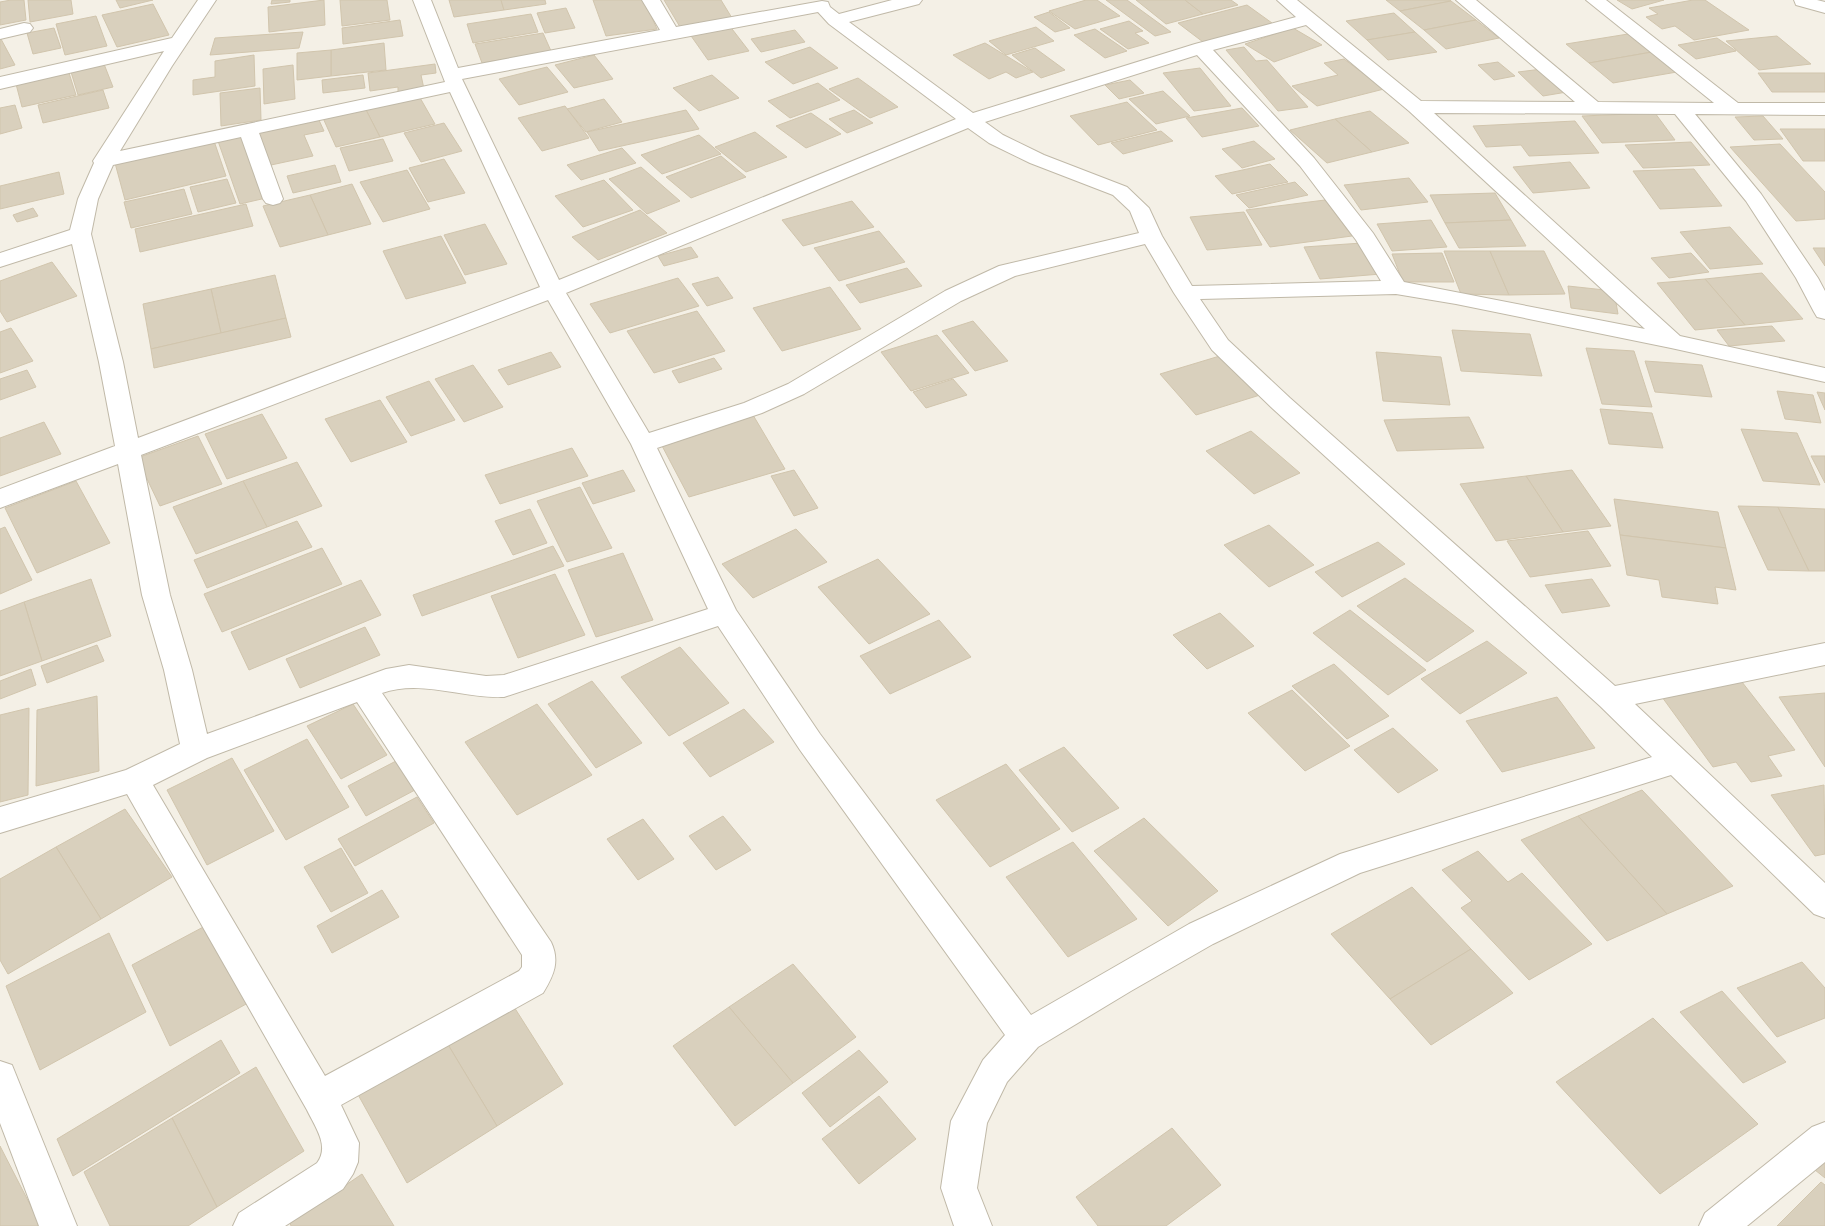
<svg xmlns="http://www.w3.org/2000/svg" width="1825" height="1226" viewBox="0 0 1825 1226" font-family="Karla,sans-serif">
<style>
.building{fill:#d9d0bd;stroke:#d1c5ad}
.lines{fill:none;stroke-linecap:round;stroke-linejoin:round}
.minor-casing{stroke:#c0b9a8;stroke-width:2}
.minor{fill:#fff;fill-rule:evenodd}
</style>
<rect width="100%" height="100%" fill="#f4f0e6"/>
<g class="building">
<path d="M11,0H24L26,20L0,25V2Z"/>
<path d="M28,0H71L73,14L30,22Z"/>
<path d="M116,0H153L120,8Z"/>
<path d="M272,0H290V2L271,4Z"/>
<path d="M324,0L325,25L269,32L268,7Z"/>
<path d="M340,0H387L390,20L342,26Z"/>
<path d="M449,0H501L504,10L454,17Z"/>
<path d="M501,0H545L546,4L504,10Z"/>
<path d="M593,0H644L657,29L606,36Z"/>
<path d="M664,0H721L732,18L680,27Z"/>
<path d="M1086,0H1097L1120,16L1075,29L1049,11Z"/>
<path d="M1106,0H1127L1171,32L1155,36Z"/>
<path d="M1136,0H1185L1203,14L1166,24Z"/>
<path d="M1185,0H1231L1238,5L1203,14Z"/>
<path d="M1386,0H1450L1451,1L1400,11Z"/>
<path d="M1617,0H1664L1632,9Z"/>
<path d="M1693,0H1705L1749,30L1694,40L1675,26L1662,29L1646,17L1658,14L1649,8Z"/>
<path d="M1451,1L1476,20L1424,30L1400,11Z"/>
<path d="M153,4L169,35L117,47L102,15Z"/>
<path d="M1247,5L1272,23L1203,42L1178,23Z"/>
<path d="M566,8L575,28L545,33L537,13Z"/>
<path d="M1049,12L1070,28L1055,32L1034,17Z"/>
<path d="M1394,13L1415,32L1367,40L1346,21Z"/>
<path d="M531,14L538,32L473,43L467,24Z"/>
<path d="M96,16L107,46L65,55L56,24Z"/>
<path d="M400,20L403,36L343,44L342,28Z"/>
<path d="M1476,20L1499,38L1446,49L1424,30Z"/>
<path d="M1129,21L1143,31L1135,33L1149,43L1128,49L1100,29Z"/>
<path d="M729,25L749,51L708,60L689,33Z"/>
<path d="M1036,27L1054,41L1006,55L989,41Z"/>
<path d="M54,28L61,48L33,54L27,33Z"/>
<path d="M1293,28L1322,45L1274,62L1245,44Z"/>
<path d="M1095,29L1127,51L1105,58L1074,35Z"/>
<path d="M795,30L805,42L761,52L751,39Z"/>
<path d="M303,32L299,48L210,55L215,38Z"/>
<path d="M1415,32L1437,52L1388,60L1367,40Z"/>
<path d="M543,33L551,51L482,63L475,44Z"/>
<path d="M1628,34L1652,52L1589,63L1566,44Z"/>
<path d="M1777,36L1811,64L1759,70L1726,41Z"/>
<path d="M1717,38L1736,51L1696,59L1678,45Z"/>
<path d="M0,39H1L15,65L0,69Z"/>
<path d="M384,43L386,70L331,76V50Z"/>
<path d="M985,43L1033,72L1016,78L1006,72L989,79L953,55Z"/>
<path d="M810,47L838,68L793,84L765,62Z"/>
<path d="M1244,47L1256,61L1267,60L1308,107L1278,111L1226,50Z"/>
<path d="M1035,48L1065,70L1041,78L1012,55Z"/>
<path d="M331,50V76L297,80V53Z"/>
<path d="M1652,52L1677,72L1613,83L1589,63Z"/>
<path d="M254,55L255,86L193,95V80L215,77V61Z"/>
<path d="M594,55L613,79L574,88L555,65Z"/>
<path d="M1344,59L1384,89L1317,106L1292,86L1338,75L1324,63Z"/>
<path d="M1498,62L1515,76L1494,80L1478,65Z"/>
<path d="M104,64L113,87L78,95L71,72Z"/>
<path d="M435,64L436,73L421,75L424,89L398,92V87L370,91L368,73Z"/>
<path d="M293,65L295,99L264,104L263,69Z"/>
<path d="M547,67L568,92L519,105L499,79Z"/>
<path d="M1200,68L1231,106L1194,111L1163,73Z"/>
<path d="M1542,69L1567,92L1543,96L1518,72Z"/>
<path d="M69,73L76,95L22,107L16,84Z"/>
<path d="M1758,73H1825V92H1772Z"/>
<path d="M363,75L365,88L323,93L322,80Z"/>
<path d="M712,75L739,98L699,111L673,88Z"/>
<path d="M858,78L898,107L870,118L829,89Z"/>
<path d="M1130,80L1144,93L1119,99L1105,85Z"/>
<path d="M818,83L840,100L790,118L768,101Z"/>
<path d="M260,88L261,120L221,126L220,93Z"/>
<path d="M103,90L109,108L43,123L38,105Z"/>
<path d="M1163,91L1190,116L1156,124L1129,99Z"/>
<path d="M419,96L435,124L380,137L365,108Z"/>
<path d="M604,99L622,122L586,132L567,109Z"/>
<path d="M1127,102L1157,130L1098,145L1070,116Z"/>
<path d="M15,105L22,128L0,134V108Z"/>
<path d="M565,106L589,138L542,151L518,118Z"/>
<path d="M365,108L380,137L336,147L323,118Z"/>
<path d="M1242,108L1259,126L1202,137L1186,118Z"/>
<path d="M686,110L699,129L599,151L587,132Z"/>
<path d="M854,110L873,123L847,133L829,119Z"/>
<path d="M1370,111L1409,143L1372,152L1335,119Z"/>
<path d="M811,113L841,134L806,148L776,126Z"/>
<path d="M1655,113L1675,140L1602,143L1582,116Z"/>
<path d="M1763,116L1783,139L1754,140L1735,117Z"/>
<path d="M318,118L324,131L304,135L313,156L271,165L258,132Z"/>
<path d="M1335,119L1372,152L1327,163L1290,130Z"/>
<path d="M1575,121L1599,153L1529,156L1521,145L1486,147L1473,126Z"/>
<path d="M444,123L462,151L421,162L404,133Z"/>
<path d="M1780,129H1825V161H1803Z"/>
<path d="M1161,131L1173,141L1123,154L1111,143Z"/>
<path d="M755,132L787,157L746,172L715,147Z"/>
<path d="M699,135L721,154L662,174L641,155Z"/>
<path d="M243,136L266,198L240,204L218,141Z"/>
<path d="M383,139L393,161L349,171L340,148Z"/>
<path d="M214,141L226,176L125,200L115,163Z"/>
<path d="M1254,141L1275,159L1242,168L1222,149Z"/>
<path d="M1691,142L1710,165L1643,168L1625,145Z"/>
<path d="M1780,144L1825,192V219L1796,221L1730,147Z"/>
<path d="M622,148L636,163L581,180L567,165Z"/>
<path d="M721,156L746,177L691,198L666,177Z"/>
<path d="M444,159L465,193L428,202L409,168Z"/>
<path d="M1570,162L1590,188L1533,193L1513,167Z"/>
<path d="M1270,164L1288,182L1232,194L1215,176Z"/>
<path d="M335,165L341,182L293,193L287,176Z"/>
<path d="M641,167L680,201L647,214L609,179Z"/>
<path d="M1694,169L1722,206L1660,209L1633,171Z"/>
<path d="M407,170L430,209L383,222L360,182Z"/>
<path d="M59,172L64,194L0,209V186Z"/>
<path d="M1409,178L1428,202L1361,210L1344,185Z"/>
<path d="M227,179L236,203L198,212L190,187Z"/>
<path d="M604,180L633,210L583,227L555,196Z"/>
<path d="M1295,182L1308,195L1249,208L1236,195Z"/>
<path d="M352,184L371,224L328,235L310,195Z"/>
<path d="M184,189L192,214L131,228L124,202Z"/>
<path d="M1495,193L1511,220L1445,223L1430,195Z"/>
<path d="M310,195L328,235L280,247L263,206Z"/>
<path d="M1325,200L1352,236L1270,247L1246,210Z"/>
<path d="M852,201L874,227L803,246L782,220Z"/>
<path d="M246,204L253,226L140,252L135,229Z"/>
<path d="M33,208L38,216L17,222L13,215Z"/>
<path d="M640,210L667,233L598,260L572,237Z"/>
<path d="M1244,212L1262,245L1207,250L1190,217Z"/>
<path d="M1431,220L1447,247L1392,251L1377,224Z"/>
<path d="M1511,220L1526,246L1459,248L1445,223Z"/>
<path d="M485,224L507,264L465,275L444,235Z"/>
<path d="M1730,227L1763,264L1710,269L1680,232Z"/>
<path d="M879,231L905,262L839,281L814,248Z"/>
<path d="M441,236L466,283L406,299L383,251Z"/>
<path d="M1362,243L1381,274L1320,279L1304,247Z"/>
<path d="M691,247L698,257L664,266L658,256Z"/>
<path d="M1813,248H1825V266Z"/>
<path d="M1444,251H1490L1509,295L1461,294Z"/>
<path d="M1490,251H1544L1565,294L1509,295Z"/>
<path d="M1442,253L1454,282H1403L1392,254Z"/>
<path d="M1691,253L1709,272L1669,278L1651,258Z"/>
<path d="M52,262L77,296L7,322L0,311V281Z"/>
<path d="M907,268L922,286L860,303L846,285Z"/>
<path d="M1762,273L1803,319L1745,325L1705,279Z"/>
<path d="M275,275L286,318L221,333L211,289Z"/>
<path d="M718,277L733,298L707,306L692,284Z"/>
<path d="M678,278L699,306L610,333L590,304Z"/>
<path d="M1705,279L1745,325L1695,330L1657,283Z"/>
<path d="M1568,286L1614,291L1618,314L1571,308Z"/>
<path d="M830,287L861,329L782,351L753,308Z"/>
<path d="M211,289L221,333L151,349L143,304Z"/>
<path d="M697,311L725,351L654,373L627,331Z"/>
<path d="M286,318L291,337L154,368L151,349Z"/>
<path d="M973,321L1008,361L975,371L942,331Z"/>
<path d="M1772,326L1785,341L1729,346L1717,330Z"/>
<path d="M11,328L33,361L0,373V332Z"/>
<path d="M1452,330L1530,334L1542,376L1461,371Z"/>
<path d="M937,335L969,373L911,391L881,352Z"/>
<path d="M1586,348L1634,351L1652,407L1602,404Z"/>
<path d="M551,352L561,367L508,385L498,370Z"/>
<path d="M1376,352L1441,357L1450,405L1383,401Z"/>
<path d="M1223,355L1260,395L1196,415L1160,374Z"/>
<path d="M714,358L722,369L679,383L672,371Z"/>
<path d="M1645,361L1702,365L1712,397L1655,392Z"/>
<path d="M473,365L503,407L464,422L435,379Z"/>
<path d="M27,370L36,387L0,400V379Z"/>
<path d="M953,379L967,395L926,408L913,392Z"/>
<path d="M429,381L455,420L411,436L386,397Z"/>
<path d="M1777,391L1813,395L1821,423L1785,419Z"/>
<path d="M1817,392L1825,393V410Z"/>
<path d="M380,400L407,442L351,462L325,419Z"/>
<path d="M1600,409L1652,413L1663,448L1609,444Z"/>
<path d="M262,414L287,458L227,479L205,434Z"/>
<path d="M753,415L785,469L689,497L660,442Z"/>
<path d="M1469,417L1484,448L1397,451L1384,420Z"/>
<path d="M44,422L61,454L0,476V438Z"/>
<path d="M1741,429L1797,433L1820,485L1763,481Z"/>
<path d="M1251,431L1300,473L1254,494L1206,451Z"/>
<path d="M198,436L222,484L160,506L137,458Z"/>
<path d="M572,448L588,476L500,504L485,475Z"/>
<path d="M1811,456H1825V483Z"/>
<path d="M297,462L322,506L267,527L243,481Z"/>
<path d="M623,470L635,491L593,504L582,483Z"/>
<path d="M794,470L818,508L794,516L771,476Z"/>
<path d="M1572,470L1611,526L1563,532L1526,476Z"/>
<path d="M1526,476L1563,532L1496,541L1460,484Z"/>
<path d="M76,481L110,543L37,573L5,508Z"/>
<path d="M243,481L267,527L196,554L173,507Z"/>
<path d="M580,487L612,548L567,562L537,501Z"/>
<path d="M1614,499L1718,512L1726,548L1620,535Z"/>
<path d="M1738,506L1778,507L1809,571L1768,570Z"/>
<path d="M1778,507L1825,509V571H1809Z"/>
<path d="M530,509L547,543L513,555L495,521Z"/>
<path d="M297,521L312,547L207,588L194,560Z"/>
<path d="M1269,525L1314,565L1269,587L1224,545Z"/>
<path d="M5,527L32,580L0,594V529Z"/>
<path d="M796,529L827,562L753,598L722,564Z"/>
<path d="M1588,531L1611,566L1530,577L1507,541Z"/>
<path d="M1620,535L1726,548L1736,590L1715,587L1718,604L1662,597L1659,580L1627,575Z"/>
<path d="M1378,542L1405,564L1342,597L1315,572Z"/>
<path d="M553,546L564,566L422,616L413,595Z"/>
<path d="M322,548L342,584L222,632L204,594Z"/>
<path d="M623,553L653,620L596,637L568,570Z"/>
<path d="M878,559L930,614L869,644L818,587Z"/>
<path d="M555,574L585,635L518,658L491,596Z"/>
<path d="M1405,578L1474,631L1427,662L1357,606Z"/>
<path d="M91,579L111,636L42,661L24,602Z"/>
<path d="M1592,579L1610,606L1562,613L1545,585Z"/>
<path d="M361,580L381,615L249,670L231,632Z"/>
<path d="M24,602L42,661L0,676V611Z"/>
<path d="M1350,610L1426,670L1388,695L1313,633Z"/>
<path d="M1220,613L1254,646L1207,669L1173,635Z"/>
<path d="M939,620L971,657L890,694L860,656Z"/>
<path d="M365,627L380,655L300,688L286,659Z"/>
<path d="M1487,641L1527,673L1460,714L1421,679Z"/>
<path d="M97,645L104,661L47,683L41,666Z"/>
<path d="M680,647L729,703L669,736L621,677Z"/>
<path d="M1334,664L1389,716L1347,739L1292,686Z"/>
<path d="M31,669L36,685L0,699V681Z"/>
<path d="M592,681L642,743L596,768L548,704Z"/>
<path d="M1742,682L1795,750L1768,756L1782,776L1751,782L1736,762L1713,767L1662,697Z"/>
<path d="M1292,690L1350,746L1305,771L1248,713Z"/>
<path d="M1825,693V767L1779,697Z"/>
<path d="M97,696L99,771L36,786L37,710Z"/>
<path d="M1557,697L1595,748L1502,772L1466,721Z"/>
<path d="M353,704L387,755L341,779L307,726Z"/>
<path d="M537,704L592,775L517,815L465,742Z"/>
<path d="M29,708L28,795L0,802V715Z"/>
<path d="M744,709L774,742L710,777L683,743Z"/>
<path d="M1393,728L1438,770L1398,793L1354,750Z"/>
<path d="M307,739L349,807L286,840L244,770Z"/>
<path d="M1064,747L1119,808L1072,832L1019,770Z"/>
<path d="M232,758L274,831L207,865L167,790Z"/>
<path d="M396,761L415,790L366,816L348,786Z"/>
<path d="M1006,764L1060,829L990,867L936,800Z"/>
<path d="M1824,785L1825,854L1815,856L1771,795Z"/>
<path d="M1642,790L1733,886L1667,914L1578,816Z"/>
<path d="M417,797L434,823L355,866L338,839Z"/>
<path d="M125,809L172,877L101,919L56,847Z"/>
<path d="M723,816L751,850L716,870L689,836Z"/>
<path d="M1578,816L1667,914L1607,941L1521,840Z"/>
<path d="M1144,818L1218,891L1168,926L1094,851Z"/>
<path d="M643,819L674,859L638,880L607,839Z"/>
<path d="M1073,842L1137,919L1068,957L1006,877Z"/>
<path d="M56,847L101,919L8,974L0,960V879Z"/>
<path d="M341,848L368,893L331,912L304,867Z"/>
<path d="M1478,851L1508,882L1522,873L1592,944L1529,980L1461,908L1472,901L1442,870Z"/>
<path d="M1412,887L1471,949L1390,999L1331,934Z"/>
<path d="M382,890L399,917L332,953L317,926Z"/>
<path d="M207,925L248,1003L170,1046L132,965Z"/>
<path d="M109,933L146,1012L40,1070L6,986Z"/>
<path d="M1471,949L1513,993L1431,1045L1390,999Z"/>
<path d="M1802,962L1825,988V1018L1777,1037L1737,988Z"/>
<path d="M793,964L856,1037L793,1083L729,1007Z"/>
<path d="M1722,991L1786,1062L1743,1083L1680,1012Z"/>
<path d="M509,999L563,1084L497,1126L444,1038Z"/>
<path d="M729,1007L793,1083L735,1126L673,1046Z"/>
<path d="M1653,1018L1758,1124L1660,1194L1556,1082Z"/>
<path d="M444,1038L497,1126L407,1183L356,1091Z"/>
<path d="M221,1040L240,1073L73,1176L57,1139Z"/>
<path d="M859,1050L888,1082L830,1127L802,1093Z"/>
<path d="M256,1067L304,1151L217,1207L172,1118Z"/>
<path d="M879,1096L916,1139L859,1184L822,1139Z"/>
<path d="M172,1118L217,1207L188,1226H110L84,1172Z"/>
<path d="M1172,1128L1221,1185L1166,1226H1098L1076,1197Z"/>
<path d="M0,1146L40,1224L37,1226H0Z"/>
<path d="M1825,1159V1178L1815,1170Z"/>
<path d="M362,1174L394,1226H291L290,1223Z"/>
<path d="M1821,1182L1825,1185V1226H1777Z"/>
</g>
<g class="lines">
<g class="minor-casing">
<g id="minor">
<path d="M198,0H216L172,66L120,151L445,82L413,0H431L458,68L660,30L642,0H660L676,27L822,1L828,2L830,7L839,14L892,0H922L919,4L849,22L973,113L1195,44L1296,17L1277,0H1297L1421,101L1575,102L1456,0H1476L1598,102L1714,103L1586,0H1606L1738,103H1825V115L1695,114L1761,194L1818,278L1825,291V319L1817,317L1814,312L1796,278L1746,201L1675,114L1434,113L1680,336L1825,368V382L1671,348L1456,304L1396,294L1200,299L1228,340L1290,398L1615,686L1825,643V665L1635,704L1825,883V918L1814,914L1671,775L1360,873L1213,944L1131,991L1038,1047L1007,1082L987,1123L977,1188L992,1226H954L941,1188L951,1121L983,1060L1005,1035L800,750L718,626L504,697C464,699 421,679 382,693L551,942C560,961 554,975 543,993L341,1105L359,1143L358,1162L353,1174L343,1189L285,1226H233L239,1213L317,1163C330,1146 315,1127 307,1110L127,794L0,833V807L126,770L180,744L164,670L142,595L118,464L0,508V489L115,446L99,362L72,244L0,267V253L70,230L78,199L94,163L93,161L164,51L0,89V77L172,38ZM818,12L829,24L956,119L559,280L462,79ZM1306,25L1409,111L1645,329L1404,282L1373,233L1314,158L1213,50ZM1197,55L1300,166L1356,240L1381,281L1192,286L1162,236L1149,208L1127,187L1044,155L1003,135L985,122ZM450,92L540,287L138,438L123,362L91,234L98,199L113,165L241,137L263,199L266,203L273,205L280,203L283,199L259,133ZM968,128L989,143L1030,163L1113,195L1130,211L1139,233L999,266L945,291L788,384L744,403L649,433L566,293ZM1145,244L1174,293L1212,350L1272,408L1600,706L1652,757L1340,854L1189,924L1031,1015L820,734L736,610L657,448L762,413L804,394L961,301L1015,276ZM548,300L631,444L708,609L504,675L486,676L409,665L386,669L207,734L192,670L170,595L141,455ZM357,702L522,955V967L519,971L325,1076L153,785L207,758Z"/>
<path d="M1794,0H1817L1825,2V13L1796,5Z"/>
<path d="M24,23L30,24L33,28L30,32L0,39V29Z"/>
<path d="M0,1061L12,1065L77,1226H39L0,1123Z"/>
<path d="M1825,1122V1162L1747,1226H1699L1705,1213L1812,1127Z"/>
</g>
</g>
<use href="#minor" class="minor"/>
</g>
</svg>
